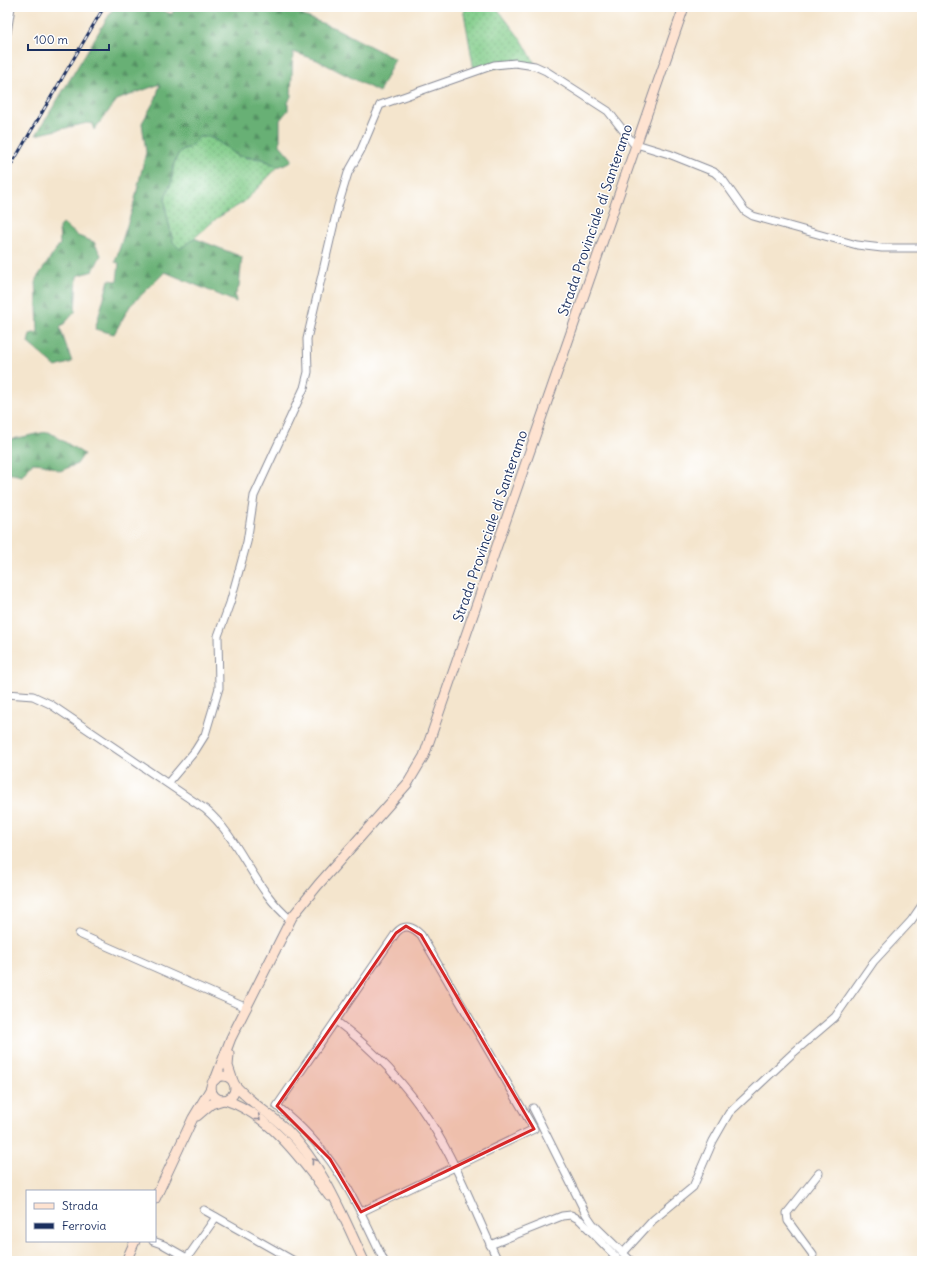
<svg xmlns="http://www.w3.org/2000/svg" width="929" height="1268" viewBox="0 0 929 1268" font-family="Delius,sans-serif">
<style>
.grass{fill:url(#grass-dots);stroke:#4e7e74}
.forest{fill:url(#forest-firs);stroke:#42706a}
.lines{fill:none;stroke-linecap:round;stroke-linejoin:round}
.street-casing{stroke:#888a96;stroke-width:9}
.secondary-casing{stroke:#888a96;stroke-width:11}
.street{stroke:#fff;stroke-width:7}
.secondary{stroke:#fee3d1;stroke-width:9}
.rail-casing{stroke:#1b2f5e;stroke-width:3}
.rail{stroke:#fff;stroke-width:1.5;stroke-dasharray:4.5;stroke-linecap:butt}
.oneway{stroke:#8c8998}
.marked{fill:#d62828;fill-opacity:0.2;stroke:#d62828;stroke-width:3;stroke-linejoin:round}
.labels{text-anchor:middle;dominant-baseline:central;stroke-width:3;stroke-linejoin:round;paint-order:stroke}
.street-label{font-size:14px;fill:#1b2f5e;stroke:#fff}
</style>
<defs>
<pattern id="grass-dots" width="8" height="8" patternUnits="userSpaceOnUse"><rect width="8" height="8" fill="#81cc89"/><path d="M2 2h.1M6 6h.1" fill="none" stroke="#69a673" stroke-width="1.8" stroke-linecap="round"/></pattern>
<pattern id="forest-firs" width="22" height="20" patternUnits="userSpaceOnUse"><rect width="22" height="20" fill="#68b075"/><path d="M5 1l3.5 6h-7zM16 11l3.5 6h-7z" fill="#559063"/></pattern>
</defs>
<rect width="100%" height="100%" fill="#fff"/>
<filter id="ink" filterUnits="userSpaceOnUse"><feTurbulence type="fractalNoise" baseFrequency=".025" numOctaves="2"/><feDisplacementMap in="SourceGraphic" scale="8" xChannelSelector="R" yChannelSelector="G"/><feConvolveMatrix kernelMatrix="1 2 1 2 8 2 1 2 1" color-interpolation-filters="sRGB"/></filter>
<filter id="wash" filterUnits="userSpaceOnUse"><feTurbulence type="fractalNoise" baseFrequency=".012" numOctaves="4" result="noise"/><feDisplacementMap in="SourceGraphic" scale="16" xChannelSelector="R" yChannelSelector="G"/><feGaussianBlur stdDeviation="0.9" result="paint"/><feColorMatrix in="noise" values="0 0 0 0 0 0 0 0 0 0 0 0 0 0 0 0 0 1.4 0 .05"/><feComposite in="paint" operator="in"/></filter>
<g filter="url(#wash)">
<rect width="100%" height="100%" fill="#f4e5cd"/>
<g class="grass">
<path d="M463,7H496L523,42L535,64L474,70Z"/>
<path d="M206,135L247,158L263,159L278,167L244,202L217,218L184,247L180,249L173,242L166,211L165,197L172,181L173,166L178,154L199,137Z"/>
</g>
<g class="forest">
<path d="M114,7H152L172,14L175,7H295L304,16L337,29L395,59L379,92L317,60L293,52L291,96L288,103V110L280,120V145L292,159L290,162L278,167L263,159L238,156L210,136L199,137L189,148L183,149L178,154L173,166L172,181L165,197L166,211L173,242L180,249L194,238L242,257L239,287L235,295L236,302L165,272L130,306L114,334L95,329L109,280L117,281L119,263L115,262L133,207L146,152L142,123L156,98L160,84L117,100L94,130L92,124L87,123L36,135Z"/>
<path d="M63,223L78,236L94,242L101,255L93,271L77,276L75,312L60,328L72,362L56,367L28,343L30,334L38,332L36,279L60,244L59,227Z"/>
<path d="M49,432L84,454L77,464L60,471L44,464L32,463L22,476L7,473V439C21,439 34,433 49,432Z"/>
</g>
</g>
<g filter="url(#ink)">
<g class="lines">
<g class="street-casing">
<g id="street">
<path d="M7,33L11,7"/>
<path d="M7,694L33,696L50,704L205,809C241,839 253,889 291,920"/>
<path d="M168,783L195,751L205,735L219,688L218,636L230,603L247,542L254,496L304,388L308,372L307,339L338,206L348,173L361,150L380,105L494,65L515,63L535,66L546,71L608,111L633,143L669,154L714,172L723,180L745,211L753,216L857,245L882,248H922"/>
<path d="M79,934L247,1008"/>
<path d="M336,1021C373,1049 406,1084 431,1123C458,1166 476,1215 498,1261"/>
<path d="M533,1108L586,1214L593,1224L631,1261"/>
<path d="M204,1210L294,1261"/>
<path d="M361,1212L534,1129L421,935C413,927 405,923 396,933L277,1106C335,1152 353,1196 384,1261"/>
<path d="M153,1241L164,1245L187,1258L188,1261"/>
<path d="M490,1245L562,1216L571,1215L580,1220L620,1261"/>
<path d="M624,1252L653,1220L693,1187L713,1141L729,1113L793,1053L835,1017L874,961L911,921L922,905"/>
<path d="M813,1255L788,1221L787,1213L819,1173"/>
<path d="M187,1258L216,1217"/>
</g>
</g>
<g class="secondary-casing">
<g id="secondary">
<path d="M229,1054L228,1066L233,1081"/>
<circle cx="223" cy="1088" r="12"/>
<path d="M215,1080L231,1038L292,917L318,885L408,783L424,756L684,7"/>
<path d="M234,1084C249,1102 271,1114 287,1130C324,1167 342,1214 364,1261"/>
<path d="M225,1100C269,1114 302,1160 329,1196"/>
<path d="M197,1116L211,1104L223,1100"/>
<path d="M155,1199L193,1118L211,1088"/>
<path d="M126,1261L135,1241"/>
</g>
</g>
<use href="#street" class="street"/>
<use href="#secondary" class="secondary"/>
<g class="rail-casing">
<path id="rail" d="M7,172L104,7"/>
</g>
<use href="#rail" class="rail"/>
</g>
<defs><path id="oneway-chevron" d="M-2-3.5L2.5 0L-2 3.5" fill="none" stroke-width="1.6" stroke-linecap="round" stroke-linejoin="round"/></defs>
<g class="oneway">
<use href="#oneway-chevron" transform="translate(258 1118) rotate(39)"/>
<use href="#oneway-chevron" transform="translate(314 1161) rotate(-126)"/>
</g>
</g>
<path class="marked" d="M406,926L421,935L534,1129L361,1212L330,1159L277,1106L396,933Z"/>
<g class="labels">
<g class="street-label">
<text transform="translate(595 220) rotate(-71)">Strada Provinciale di Santeramo</text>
<text transform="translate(490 526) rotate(-71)">Strada Provinciale di Santeramo</text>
</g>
</g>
<rect width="929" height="1268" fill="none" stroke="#fff" stroke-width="24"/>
<rect x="26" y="1190" width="130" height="52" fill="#ffffff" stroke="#a4acbf"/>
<rect x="34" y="1203" width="20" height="6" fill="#fee3d1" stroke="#a4acbf"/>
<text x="62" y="1210" font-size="12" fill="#1b2f5e">Strada</text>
<rect x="34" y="1223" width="20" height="6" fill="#1b2f5e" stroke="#a4acbf"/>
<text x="62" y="1230" font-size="12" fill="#1b2f5e">Ferrovia</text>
<path d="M28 44v6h81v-6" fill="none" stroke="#1b2f5e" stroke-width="2"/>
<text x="34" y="44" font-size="12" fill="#1b2f5e" stroke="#ffffff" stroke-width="3" paint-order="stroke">100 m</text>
</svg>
